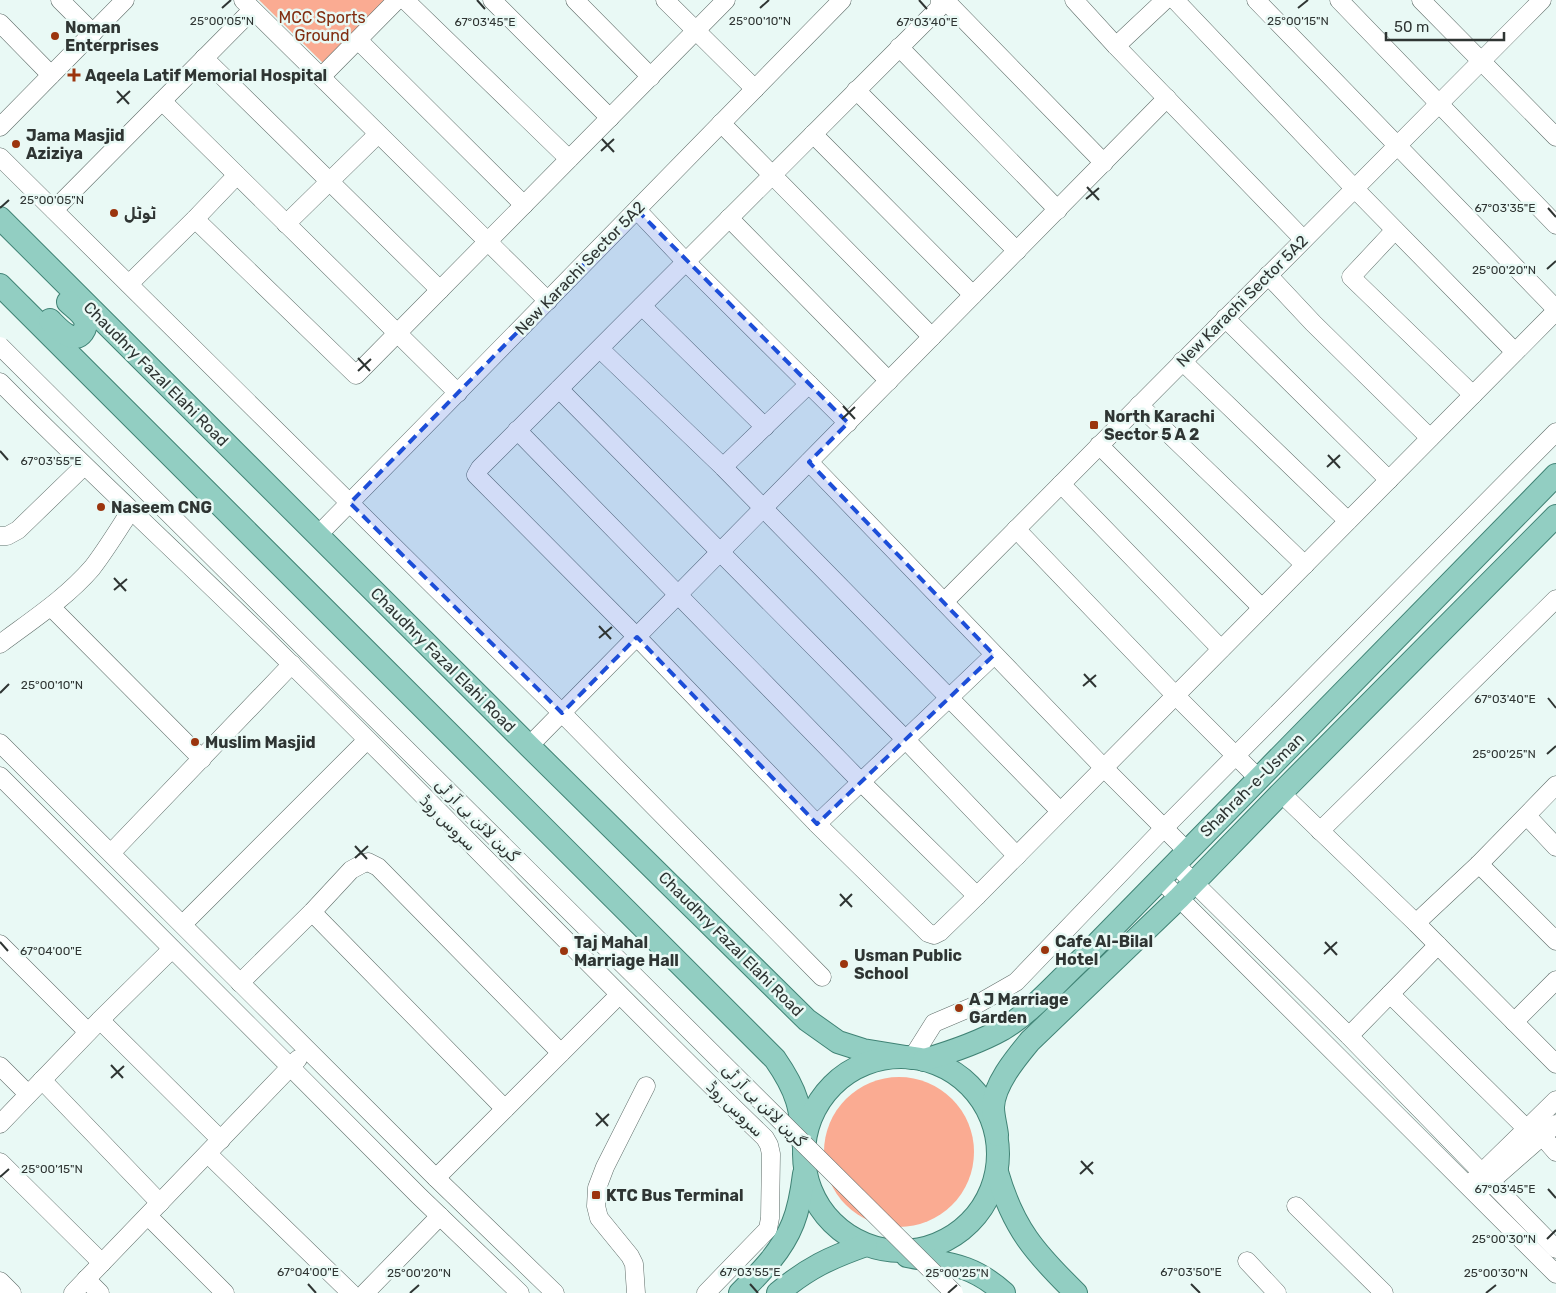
<svg xmlns="http://www.w3.org/2000/svg" width="1556" height="1293" viewBox="0 0 1556 1293" font-family="Rubik,Cairo,sans-serif">
<style>
.green{fill:#faab92}
.lines{fill:none;stroke-linecap:round;stroke-linejoin:round}
.minor-casing{stroke:#5f6d69;stroke-width:19}
.major-casing{stroke:#408375;stroke-width:24}
.minor{stroke:#fff;stroke-width:18}
.major{stroke:#92cec2;stroke-width:22}
.minor-bridge-casing{stroke:#5f6d69;stroke-width:19;stroke-linecap:butt}
.minor-bridge{stroke:#fff;stroke-width:18}
.marked{fill:#1d4ed8;fill-opacity:0.2;stroke:#1d4ed8;stroke-width:4;stroke-dasharray:10 6;stroke-linejoin:round}
.ticks{fill:none;stroke:#2f3533;stroke-width:2}
.poi-dot{fill:#9b350e;stroke:#e9f9f5;stroke-width:2}
.labels{text-anchor:middle;dominant-baseline:central;stroke-width:5;stroke-linejoin:round;paint-order:stroke}
.park-label{font-size:16px;fill:#812d10;stroke:#e9f9f5}
.poi-label{font-size:16px;font-weight:bold;fill:#2f3533;stroke:#e9f9f5;text-anchor:start}
.street-label{font-size:16px;fill:#2f3533;stroke:#e9f9f5}
.ticks-label{font-size:12px;text-anchor:middle;fill:#2f3533;stroke:#e9f9f5;stroke-width:5;stroke-linejoin:round;paint-order:stroke}
</style>
<rect width="100%" height="100%" fill="#e9f9f5"/>
<g class="green">
<path d="M259,0H386L323,63Z"/>
<circle cx="899" cy="1152" r="75"/>
</g>
<g class="lines">
<g class="minor-casing">
<g id="minor">
<path d="M60,0L93,33"/>
<path d="M243,0L548,301"/>
<path d="M405,0L569,159"/>
<path d="M492,0L610,118"/>
<path d="M575,0L651,77"/>
<path d="M665,0L755,89"/>
<path d="M940,0L939,8C786,161 633,314 480,468L476,475L637,637L817,824L928,933L934,935L940,932L977,896L1556,311"/>
<path d="M945,0L1104,163"/>
<path d="M1074,0L1116,46L1303,239"/>
<path d="M1175,0L1354,188L1515,352"/>
<path d="M1256,0L1556,309"/>
<path d="M1339,0L1556,225"/>
<path d="M1421,0L1556,137"/>
<path d="M0,23L51,75"/>
<path d="M358,40L524,205"/>
<path d="M1116,46L1165,0"/>
<path d="M899,47L1058,210"/>
<path d="M204,58L440,290"/>
<path d="M321,77L397,0"/>
<path d="M856,90L1017,251"/>
<path d="M162,101L458,393"/>
<path d="M721,123L932,337"/>
<path d="M0,127L125,0"/>
<path d="M813,134L973,295"/>
<path d="M0,157L562,713L822,977"/>
<path d="M54,210L252,10"/>
<path d="M637,210L685,261L848,423"/>
<path d="M729,218L889,381"/>
<path d="M195,219L237,175"/>
<path d="M286,224L378,134"/>
<path d="M1395,230L1351,277L1473,395"/>
<path d="M1268,275L1313,323L1430,438"/>
<path d="M129,284L195,219L356,375L726,0"/>
<path d="M642,306L765,427"/>
<path d="M1225,318L1389,480"/>
<path d="M600,349L723,467L1060,811"/>
<path d="M1182,361L1348,521"/>
<path d="M0,382C95,478 195,569 291,664C451,820 604,983 765,1138L769,1145L771,1154L770,1218L768,1229L706,1293"/>
<path d="M559,389L905,739L1017,856"/>
<path d="M1139,405L1305,565"/>
<path d="M517,430L861,782L977,896"/>
<path d="M1099,445L1262,608"/>
<path d="M809,462L1104,768L1187,851"/>
<path d="M723,467L809,384"/>
<path d="M1061,484L1221,649"/>
<path d="M1016,529L1176,696L1259,779"/>
<path d="M318,535L842,0"/>
<path d="M0,536H7L18,530L84,466"/>
<path d="M944,602L1542,0"/>
<path d="M51,607L202,759"/>
<path d="M0,644C32,620 66,598 92,568C106,550 118,530 131,510"/>
<path d="M0,743L436,1178L555,1293"/>
<path d="M529,746L1167,98"/>
<path d="M0,776L419,1196L520,1293"/>
<path d="M1556,785L1479,864L1416,923L1556,1064"/>
<path d="M1281,793L1416,923"/>
<path d="M1527,816L1556,847"/>
<path d="M817,824L994,655"/>
<path d="M1320,831L1556,599"/>
<path d="M111,853L292,664"/>
<path d="M1175,864L1349,1036L1556,1249"/>
<path d="M1479,864L1556,941"/>
<path d="M1161,880L1556,1274"/>
<path d="M312,912L505,1109"/>
<path d="M183,924L367,740"/>
<path d="M0,944L88,1032"/>
<path d="M240,983L312,912L351,870L362,864L368,862L378,867L561,1053"/>
<path d="M1390,994L1527,1129"/>
<path d="M100,1020L221,1140"/>
<path d="M1514,1022L1556,980"/>
<path d="M1349,1036L1438,945"/>
<path d="M912,1058L934,1023L974,1006L1016,982L1164,828L1556,432"/>
<path d="M0,1066L28,1094"/>
<path d="M42,1080L160,1203"/>
<path d="M0,1124L100,1020L172,949"/>
<path d="M1543,1137L1556,1152"/>
<path d="M208,1154L351,1293"/>
<path d="M0,1162L102,1263"/>
<path d="M436,1178L619,995"/>
<path d="M1474,1180L1556,1100"/>
<path d="M1483,1188L1556,1124"/>
<path d="M1296,1206L1384,1293"/>
<path d="M148,1216L225,1293"/>
<path d="M1247,1261L1277,1293"/>
<path d="M86,1279L100,1293"/>
<path d="M0,1281L12,1293"/>
<path d="M73,1293L298,1059"/>
<path d="M365,1293L440,1216"/>
<path d="M636,1293L634,1264L630,1256L599,1218L596,1206L597,1188L605,1167L646,1086"/>
</g>
</g>
<g class="major-casing">
<g id="major">
<path d="M0,218L529,746L807,1020L838,1042L863,1050L912,1058"/>
<path d="M0,285L775,1059C798,1092 801,1108 804,1148"/>
<path d="M50,320C58,328 73,346 83,332C86,328 86,324 85,320C82,313 73,307 68,302"/>
<circle cx="901" cy="1154" r="97"/>
<path d="M924,1060C951,1052 978,1043 1003,1029C1033,1011 1058,981 1084,957L1556,475"/>
<path d="M997,1135C996,1126 993,1116 993,1107C994,1084 1016,1058 1030,1041L1179,898L1281,793L1556,516"/>
<path d="M997,1172C1013,1228 1035,1253 1076,1293"/>
<path d="M907,1256C947,1264 971,1263 1004,1293"/>
<path d="M740,1293C761,1272 782,1251 793,1223C799,1208 802,1190 804,1174"/>
<path d="M778,1293C808,1268 829,1258 866,1245"/>
</g>
</g>
<use href="#minor" class="minor"/>
<use href="#major" class="major"/>
<g class="minor-bridge-casing">
<path id="minor-bridge" d="M0,346L954,1293"/>
</g>
<use href="#minor-bridge" class="minor-bridge"/>
</g>
<path class="marked" d="M637,210L848,423L809,462L994,655L817,824L637,637L562,713L350,503Z"/>
<path class="ticks" d="M477,0L485,9M919,0L927,9M222,8L231,0M760,8L769,0M1298,8L1308,0M117,91L129,104M117,103L130,91M602,139L614,152M601,151L614,139M1087,187L1099,200M1086,199L1099,188M0,208L9,200M1548,208L1556,217M1547,269L1556,261M358,358L370,371M358,371L371,359M843,406L855,419M842,419L855,407M0,451L8,460M1328,455L1340,468M1327,467L1340,455M114,578L126,591M114,590L127,579M599,626L611,639M599,638L612,627M1084,674L1096,687M1083,686L1096,675M0,693L9,684M1548,698L1556,708M1547,754L1556,746M355,846L367,859M355,858L368,846M840,894L852,907M840,906L852,894M0,942L8,951M1325,942L1337,955M1324,954L1337,942M111,1065L123,1078M111,1078L124,1066M596,1113L608,1126M596,1126L609,1114M1081,1161L1093,1174M1080,1174L1093,1162M0,1177L9,1169M1548,1189L1556,1198M1547,1239L1556,1230M308,1284L316,1293M750,1284L758,1293M1191,1284L1200,1293M410,1293L419,1285M948,1293L957,1285M1486,1293L1496,1285"/>
<g class="poi-dot">
<circle cx="55" cy="36" r="5"/>
<path d="M71.5 67.5h5v5h5v5h-5v5h-5v-5h-5v-5h5z"/>
<circle cx="16" cy="144" r="5"/>
<circle cx="114" cy="213" r="5"/>
<rect x="1089" y="420" width="10" height="10" rx="2.5"/>
<circle cx="101" cy="507" r="5"/>
<circle cx="195" cy="742" r="5"/>
<circle cx="1045" cy="950" r="5"/>
<circle cx="564" cy="951" r="5"/>
<circle cx="844" cy="964" r="5"/>
<circle cx="959" cy="1008" r="5"/>
<rect x="591" y="1190" width="10" height="10" rx="2.5"/>
</g>
<g class="labels">
<g class="park-label">
<text x="322" y="17">MCC Sports<tspan x="322" dy="18">Ground</tspan></text>
</g>
<g class="poi-label">
<text x="65" y="27">Noman<tspan x="65" dy="18">Enterprises</tspan></text>
<text x="85" y="75">Aqeela Latif Memorial Hospital</text>
<text x="26" y="135">Jama Masjid<tspan x="26" dy="18">Aziziya</tspan></text>
<text x="124" y="213">ٹوٹل</text>
<text x="1104" y="416">North Karachi<tspan x="1104" dy="18">Sector 5 A 2</tspan></text>
<text x="111" y="507">Naseem CNG</text>
<text x="205" y="742">Muslim Masjid</text>
<text x="1055" y="941">Cafe Al-Bilal<tspan x="1055" dy="18">Hotel</tspan></text>
<text x="574" y="942">Taj Mahal<tspan x="574" dy="18">Marriage Hall</tspan></text>
<text x="854" y="955">Usman Public<tspan x="854" dy="18">School</tspan></text>
<text x="969" y="999">A J Marriage<tspan x="969" dy="18">Garden</tspan></text>
<text x="606" y="1195">KTC Bus Terminal</text>
</g>
<g class="street-label">
<text transform="translate(580 268) rotate(-46)">New Karachi Sector 5A2</text>
<text transform="translate(1242 301) rotate(-45)">New Karachi Sector 5A2</text>
<text transform="translate(156 374) rotate(45)">Chaudhry Fazal Elahi Road</text>
<text transform="translate(443 660) rotate(45)">Chaudhry Fazal Elahi Road</text>
<text transform="translate(1252 785) rotate(-45)">Shahrah-e-Usman</text>
<text transform="translate(477 820) rotate(45)">گرین لائن بی آر ٹی</text>
<text transform="translate(448 823) rotate(45)">سروس روڈ</text>
<text transform="translate(731 944) rotate(45)">Chaudhry Fazal Elahi Road</text>
<text transform="translate(764 1105) rotate(45)">گرین لائن بی آر ٹی</text>
<text transform="translate(735 1109) rotate(44)">سروس روڈ</text>
</g>
</g>
<g class="ticks-label">
<text x="222" y="25">25°00'05"N</text>
<text x="760" y="25">25°00'10"N</text>
<text x="1298" y="25">25°00'15"N</text>
<text x="485" y="26">67°03'45"E</text>
<text x="927" y="26">67°03'40"E</text>
<text x="52" y="204">25°00'05"N</text>
<text x="1505" y="212">67°03'35"E</text>
<text x="1504" y="274">25°00'20"N</text>
<text x="51" y="465">67°03'55"E</text>
<text x="52" y="689">25°00'10"N</text>
<text x="1505" y="703">67°03'40"E</text>
<text x="1504" y="758">25°00'25"N</text>
<text x="51" y="955">67°04'00"E</text>
<text x="52" y="1173">25°00'15"N</text>
<text x="1505" y="1193">67°03'45"E</text>
<text x="1504" y="1243">25°00'30"N</text>
<text x="308" y="1276">67°04'00"E</text>
<text x="750" y="1276">67°03'55"E</text>
<text x="1191" y="1276">67°03'50"E</text>
<text x="419" y="1277">25°00'20"N</text>
<text x="957" y="1277">25°00'25"N</text>
<text x="1496" y="1277">25°00'30"N</text>
</g>
<path d="M1386 32v8h118v-8" fill="none" stroke="#2f3533" stroke-width="2.5"/>
<text x="1394" y="32" font-size="15" fill="#2f3533" stroke="#e9f9f5" stroke-width="4" paint-order="stroke">50 m</text>
</svg>
